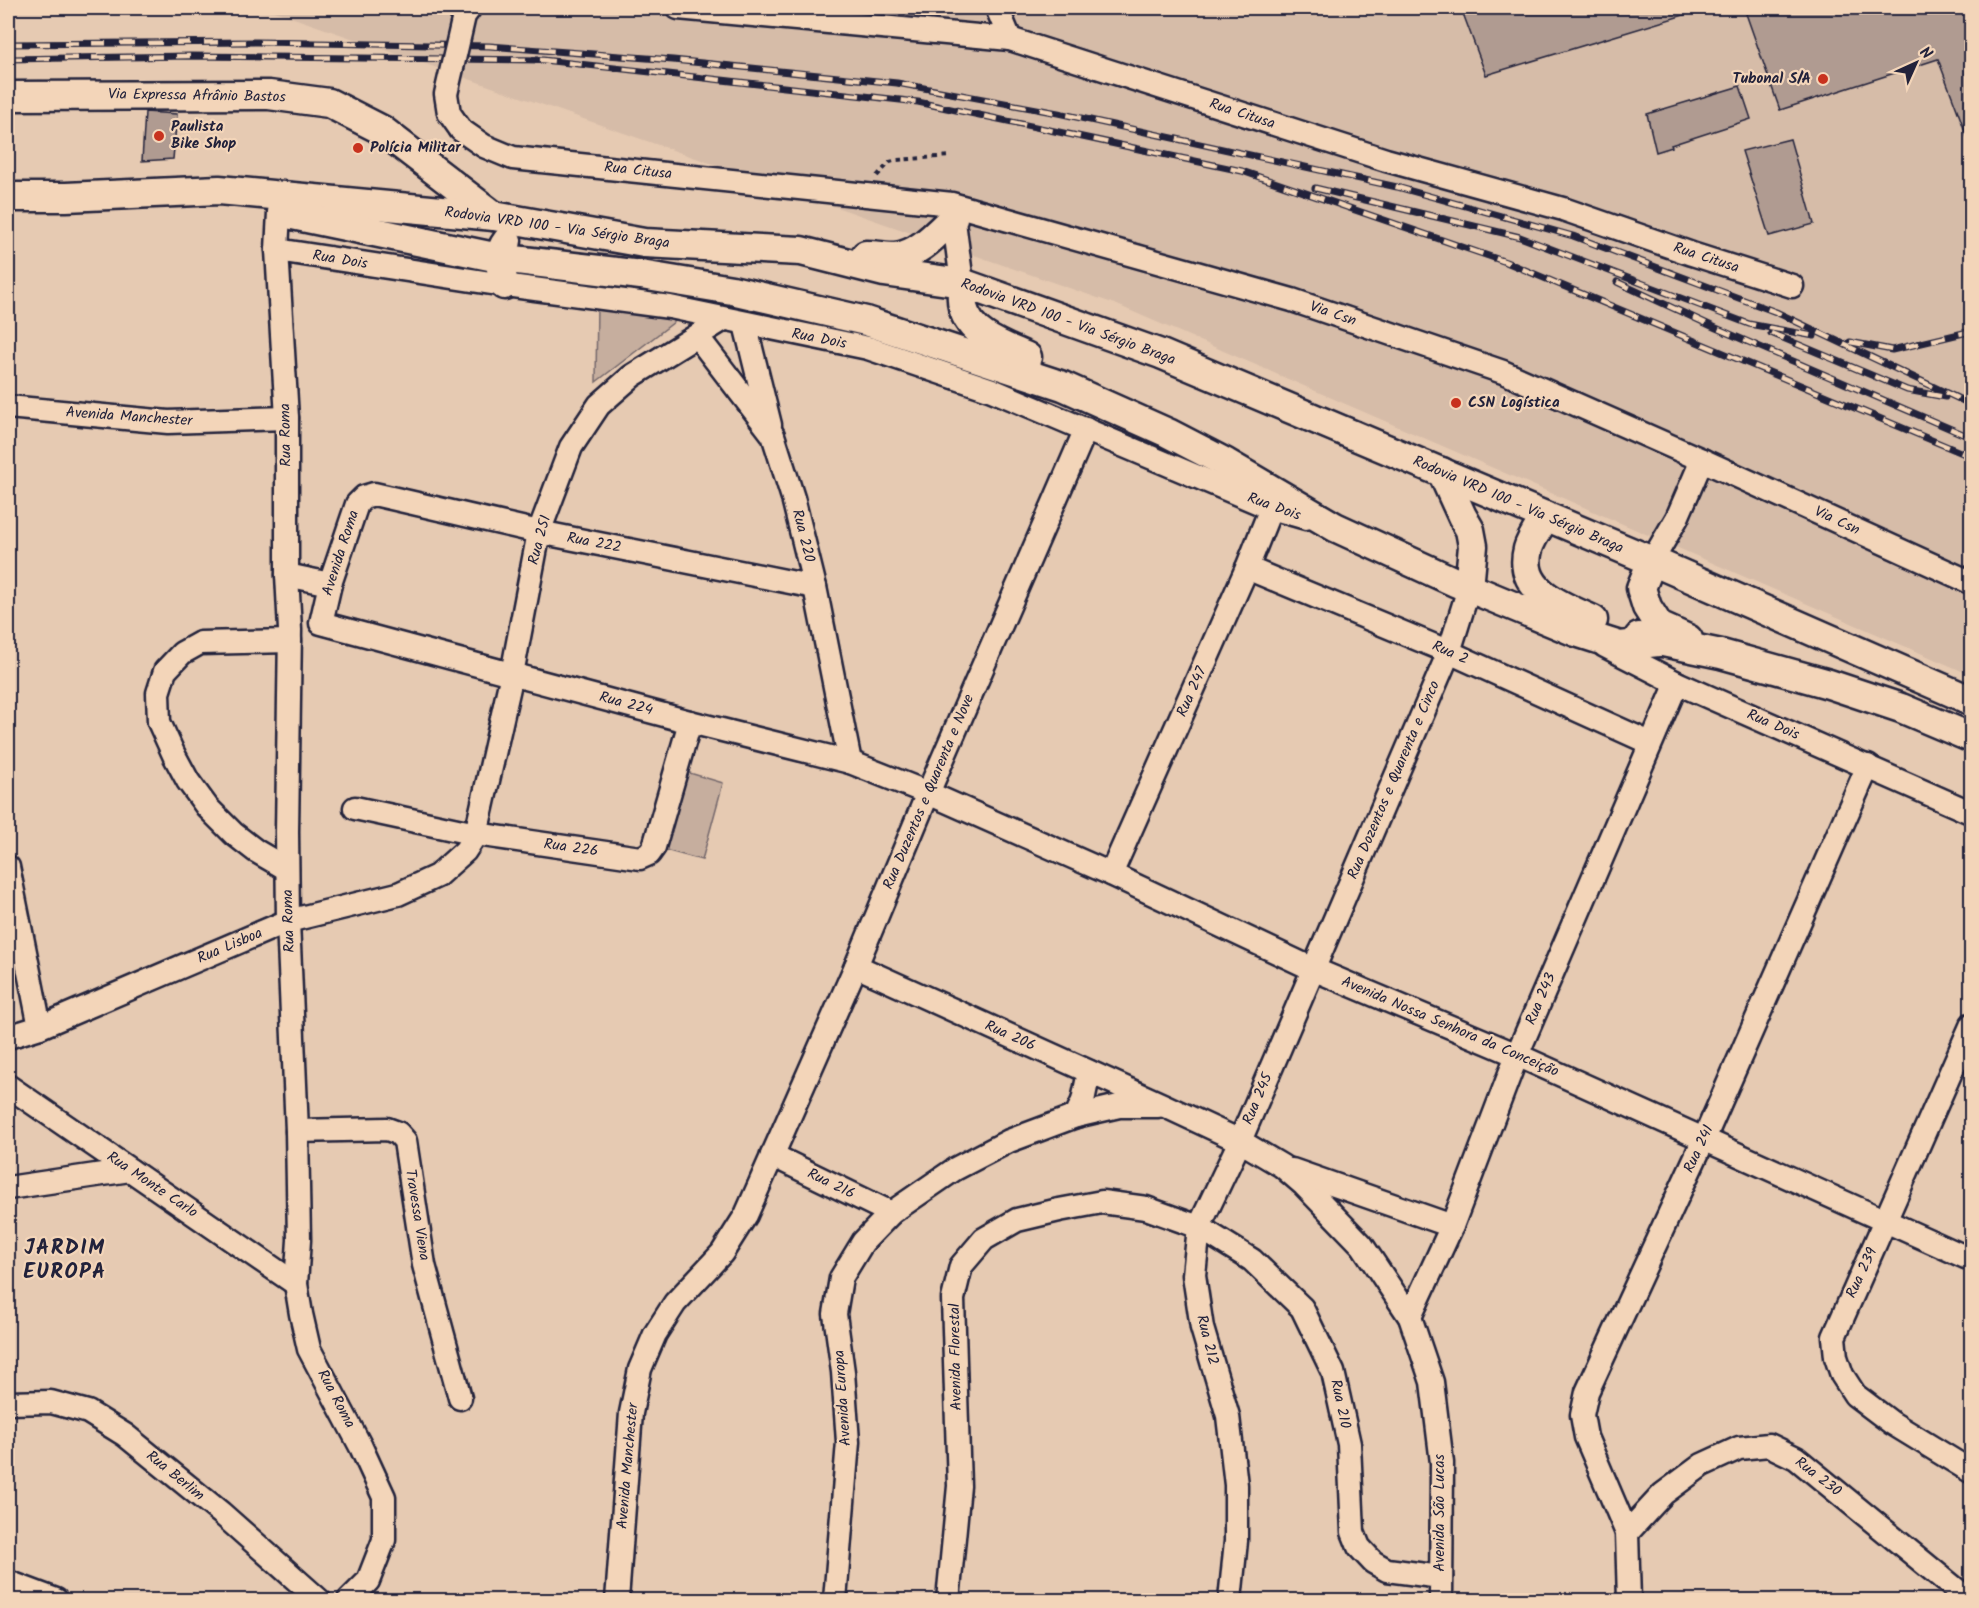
<svg xmlns="http://www.w3.org/2000/svg" width="1979" height="1608" viewBox="0 0 1979 1608" font-family="Kalam,sans-serif">
<style>
.built{fill:#d6bca8}
.green{fill:#c6ae9e;stroke:#74686c;stroke-width:1.5}
.building{fill:#b09b91;stroke:#22223b;stroke-width:1.5}
.lines{fill:none;stroke-linecap:round;stroke-linejoin:round}
.minor-casing{stroke:#22223b;stroke-width:27}
.major-casing{stroke:#22223b;stroke-width:33}
.path{stroke:#22223b;stroke-width:4;stroke-dasharray:4.5 4.5;stroke-linecap:butt}
.minor{stroke:#f3d5b9;stroke-width:22}
.major{stroke:#f3d5b9;stroke-width:28}
.rail-casing{stroke:#22223b;stroke-width:7}
.rail{stroke:#f3d5b9;stroke-width:4.5;stroke-dasharray:14;stroke-linecap:butt}
.minor-bridge-casing{stroke:#22223b;stroke-width:27;stroke-linecap:butt}
.minor-bridge{stroke:#f3d5b9;stroke-width:22}
.poi-dot{fill:#c8321e;stroke:#f3d5b9;stroke-width:2}
.labels{text-anchor:middle;dominant-baseline:central;stroke-width:4.5;stroke-linejoin:round;paint-order:stroke}
.poi-label{font-size:15px;font-weight:bold;fill:#22223b;stroke:#f3d5b9;text-anchor:start}
.street-label{font-size:15px;fill:#22223b;stroke:#f3d5b9}
.district-label{font-size:21px;font-weight:bold;letter-spacing:1.5px;fill:#22223b;stroke:#f3d5b9}
</style>
<rect width="100%" height="100%" fill="#e6cab2"/>
<filter id="ink" filterUnits="userSpaceOnUse"><feTurbulence type="fractalNoise" baseFrequency=".0167" numOctaves="2"/><feDisplacementMap in="SourceGraphic" scale="12" xChannelSelector="R" yChannelSelector="G"/><feConvolveMatrix kernelMatrix="1 2 1 2 8 2 1 2 1" color-interpolation-filters="sRGB"/></filter>
<g filter="url(#ink)">
<path class="built" d="M265,8H1971V675L1115,304Z"/>
<g class="green">
<path d="M597,303L687,312L596,382Z"/>
<path d="M683,771L723,783L702,860L661,849Z"/>
</g>
<g class="building">
<path d="M1461,8H1694V12L1486,75Z"/>
<path d="M1744,8H1971V144H1970L1938,59L1780,110Z"/>
<path d="M1740,86L1751,119L1671,145L1672,147L1656,152L1647,114Z"/>
<path d="M145,112L177,114L173,159L142,161Z"/>
<path d="M1790,139L1814,224L1769,236L1742,151Z"/>
</g>
<g class="lines">
<g class="minor-casing">
<g id="minor">
<path d="M678,8L1010,39L1386,160L1563,209L1692,254L1792,286"/>
<path d="M997,8L1010,39"/>
<path d="M461,130L484,146L513,158L952,204L1292,300L1503,372L1702,460L1972,583"/>
<path d="M952,206L962,283"/>
<path d="M279,212L277,250L287,418V575L290,630L287,832L288,921L297,1131L299,1240L296,1284L301,1314L309,1349L361,1447L384,1497V1540L368,1581L349,1600"/>
<path d="M277,250L504,285L670,307L868,348L992,390L1271,508L1306,518"/>
<path d="M745,324L770,425"/>
<path d="M697,336L773,435L793,498L815,587L850,762"/>
<path d="M8,407L168,422L287,418"/>
<path d="M1652,561L1677,518L1702,460"/>
<path d="M1247,568L1449,652L1650,743"/>
<path d="M287,575L330,584"/>
<path d="M815,587L539,532L374,494L364,497L357,504L330,584L321,623L690,722L850,762L928,793L1111,874L1313,969L1517,1055L1972,1260"/>
<path d="M1605,646L1677,683L1972,813"/>
<path d="M355,808L476,834L640,858L649,854L654,847L690,722"/>
<path d="M8,867L40,1027"/>
<path d="M287,869L256,851L234,834L207,807L188,781L174,755L159,722L158,693L165,671L182,653L200,643L290,641"/>
<path d="M1111,874L1247,568L1271,508"/>
<path d="M856,966L1165,1106L1240,1141L1282,1166L1304,1185L1362,1245L1410,1317L1432,1382L1442,1463L1441,1600"/>
<path d="M1972,1024L1834,1337L1836,1357L1842,1375L1855,1395L1892,1423L1972,1472"/>
<path d="M8,1037L40,1027L288,921L398,894L437,876L465,851L476,834L512,674L539,532L571,447L599,405L632,376L724,319"/>
<path d="M8,1086L296,1284"/>
<path d="M1076,1116L1083,1101L1089,1072"/>
<path d="M297,1131L387,1129L398,1133L405,1141L424,1265L460,1398"/>
<path d="M772,1155L891,1213"/>
<path d="M1292,1170L1452,1226"/>
<path d="M8,1188L130,1170"/>
<path d="M1410,1317L1452,1226L1517,1055L1677,683"/>
<path d="M8,1403L51,1402L88,1412L125,1435L221,1513L319,1600"/>
<path d="M1627,1533L1663,1494L1702,1465L1739,1448L1769,1445L1796,1458L1969,1600"/>
<path d="M8,1582L56,1600"/>
<path d="M617,1600L631,1413L640,1369L655,1334L675,1303L722,1253L746,1215L856,966L928,793L1086,429"/>
<path d="M835,1600L848,1442L843,1372L835,1314L841,1278L863,1242L891,1213L955,1169L1009,1141L1076,1116L1119,1106H1158"/>
<path d="M948,1600L959,1486L953,1299L961,1266L984,1239L1017,1220L1059,1210L1102,1202L1146,1208L1199,1227L1252,1260L1302,1308L1333,1372L1349,1444L1353,1532L1359,1547L1373,1562L1387,1570L1441,1577"/>
<path d="M1230,1600L1236,1541V1485L1228,1416L1202,1328L1194,1275L1199,1227L1240,1141L1449,652L1469,588"/>
<path d="M1629,1600L1627,1533L1586,1437L1582,1415L1587,1392L1704,1139L1868,766"/>
</g>
</g>
<g class="major-casing">
<g id="major">
<path d="M8,96L269,95L329,103L382,130L494,216"/>
<path d="M8,197H66L219,190L494,216L644,243L801,251L884,272L962,283L1161,354L1652,561L1972,701"/>
<path d="M283,213L499,258L641,275L732,290L866,321L1063,386L1168,433L1226,463L1335,527L1455,582L1576,632L1620,646L1658,642"/>
<path d="M866,255C876,255 886,257 895,257C918,255 937,233 953,218"/>
<path d="M962,283C962,291 961,300 963,307C970,336 1003,346 1027,357"/>
<path d="M504,285C501,268 496,255 507,241"/>
<path d="M1442,472L1462,516L1470,530L1473,546L1469,588"/>
<path d="M1546,516C1540,526 1531,538 1528,549C1517,591 1562,606 1593,620"/>
<path d="M1652,561L1641,588L1647,607L1659,626L1688,639"/>
<path d="M1639,637L1721,654L1829,684L1901,708L1972,738"/>
</g>
</g>
<path class="path" d="M877,176L890,162L897,160L951,156"/>
<use href="#minor" class="minor"/>
<use href="#major" class="major"/>
<g class="rail-casing">
<g id="rail">
<path d="M8,44L257,42L489,46L673,60L897,83L1058,113L1397,187L1573,236L1776,312L1972,405"/>
<path d="M8,59L189,56L543,60L918,102L1242,171L1506,262L1972,457"/>
<path d="M1315,188L1520,237L1749,324L1814,336"/>
<path d="M1617,282L1716,328L1972,438"/>
<path d="M1771,333L1907,390L1945,397"/>
<path d="M1850,342L1892,350L1972,331"/>
</g>
</g>
<use href="#rail" class="rail"/>
<g class="minor-bridge-casing">
<path id="minor-bridge" d="M461,130L449,113L446,94L464,16L470,8"/>
</g>
<use href="#minor-bridge" class="minor-bridge"/>
</g>
</g>
<g class="poi-dot">
<circle cx="1823" cy="79" r="6"/>
<circle cx="159" cy="136" r="6"/>
<circle cx="358" cy="148" r="6"/>
<circle cx="1456" cy="403" r="6"/>
</g>
<g class="labels">
<g class="poi-label">
<text x="1811" y="79" text-anchor="end">Tubonal S/A</text>
<text x="171" y="127">Paulista<tspan x="171" dy="17">Bike Shop</tspan></text>
<text x="370" y="148">Polícia Militar</text>
<text x="1468" y="403">CSN Logística</text>
</g>
<g class="street-label">
<text transform="translate(197 96) rotate(1)">Via Expressa Afrânio Bastos</text>
<text transform="translate(1242 114) rotate(18)">Rua Citusa</text>
<text transform="translate(638 171) rotate(6)">Rua Citusa</text>
<text transform="translate(557 228) rotate(8)">Rodovia VRD 100 - Via Sérgio Braga</text>
<text transform="translate(1706 258) rotate(18)">Rua Citusa</text>
<text transform="translate(340 260) rotate(9)">Rua Dois</text>
<text transform="translate(1333 314) rotate(19)">Via Csn</text>
<text transform="translate(1068 322) rotate(20)">Rodovia VRD 100 - Via Sérgio Braga</text>
<text transform="translate(819 339) rotate(11)">Rua Dois</text>
<text transform="translate(129 417) rotate(4)">Avenida Manchester</text>
<text transform="translate(286 435) rotate(-91)">Rua Roma</text>
<text transform="translate(1518 505) rotate(23)">Rodovia VRD 100 - Via Sérgio Braga</text>
<text transform="translate(1274 507) rotate(20)">Rua Dois</text>
<text transform="translate(1837 521) rotate(25)">Via Csn</text>
<text transform="translate(803 536) rotate(76)">Rua 220</text>
<text transform="translate(540 540) rotate(-75)">Rua 251</text>
<text transform="translate(594 543) rotate(11)">Rua 222</text>
<text transform="translate(341 553) rotate(-72)">Avenida Roma</text>
<text transform="translate(1450 653) rotate(24)">Rua 2</text>
<text transform="translate(1192 692) rotate(-66)">Rua 247</text>
<text transform="translate(626 704) rotate(15)">Rua 224</text>
<text transform="translate(1773 725) rotate(23)">Rua Dois</text>
<text transform="translate(1394 780) rotate(-67)">Rua Dozentos e Quarenta e Cinco</text>
<text transform="translate(929 792) rotate(-67)">Rua Duzentos e Quarenta e Nove</text>
<text transform="translate(571 848) rotate(8)">Rua 226</text>
<text transform="translate(289 921) rotate(-92)">Rua Roma</text>
<text transform="translate(230 946) rotate(-23)">Rua Lisboa</text>
<text transform="translate(1541 999) rotate(-67)">Rua 243</text>
<text transform="translate(1450 1027) rotate(23)">Avenida Nossa Senhora da Conceição</text>
<text transform="translate(1010 1036) rotate(24)">Rua 206</text>
<text transform="translate(1258 1099) rotate(-67)">Rua 245</text>
<text transform="translate(1699 1149) rotate(-65)">Rua 241</text>
<text transform="translate(831 1184) rotate(26)">Rua 216</text>
<text transform="translate(152 1185) rotate(34)">Rua Monte Carlo</text>
<text transform="translate(417 1215) rotate(81)">Travessa Viena</text>
<text transform="translate(1862 1273) rotate(-65)">Rua 239</text>
<text transform="translate(1207 1340) rotate(76)">Rua 212</text>
<text transform="translate(956 1357) rotate(-91)">Avenida Florestal</text>
<text transform="translate(843 1398) rotate(-94)">Avenida Europa</text>
<text transform="translate(336 1399) rotate(62)">Rua Roma</text>
<text transform="translate(1340 1404) rotate(78)">Rua 210</text>
<text transform="translate(628 1466) rotate(-85)">Avenida Manchester</text>
<text transform="translate(175 1476) rotate(39)">Rua Berlim</text>
<text transform="translate(1818 1477) rotate(38)">Rua 230</text>
<text transform="translate(1440 1513) rotate(-90)">Avenida São Lucas</text>
</g>
<g class="district-label">
<text x="65" y="1248">JARDIM<tspan x="65" dy="24">EUROPA</tspan></text>
</g>
</g>
<rect width="1979" height="1608" fill="none" stroke="#f3d5b9" stroke-width="30"/>
<rect x="15" y="15" width="1949" height="1578" fill="none" stroke="#22223b" stroke-width="2" filter="url(#ink)"/>
<g transform="translate(1916 63) rotate(45)" stroke="#f3d5b9" stroke-width="4.5" paint-order="stroke">
<path d="M0-4.5L10 22L0 15L-10 22Z" fill="#22223b"/>
<text y="-9" font-size="16" font-weight="bold" text-anchor="middle" fill="#22223b">N</text>
</g>
</svg>
